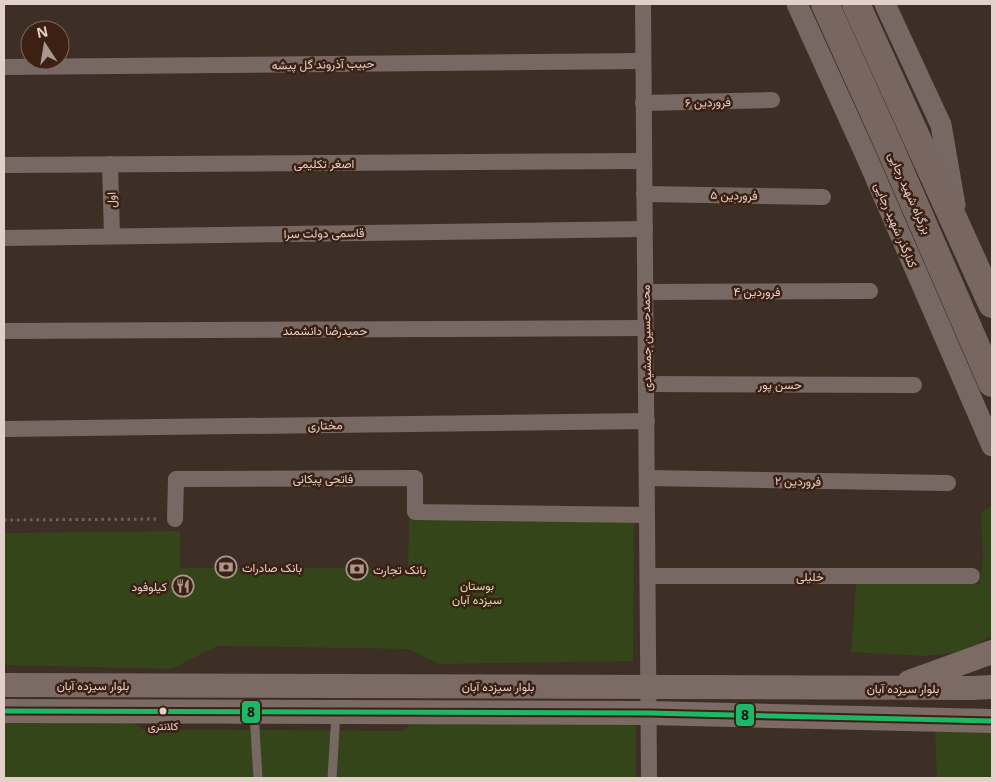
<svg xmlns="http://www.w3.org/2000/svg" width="996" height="782" viewBox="0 0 996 782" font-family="'Noto Sans',Vazirmatn,sans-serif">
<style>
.green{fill:#34451a}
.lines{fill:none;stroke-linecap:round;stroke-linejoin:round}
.path{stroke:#70635e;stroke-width:3;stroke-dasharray:2.5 4;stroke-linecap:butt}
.service{stroke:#786864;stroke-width:9}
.minor{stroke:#786864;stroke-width:16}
.tertiary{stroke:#786864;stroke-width:21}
.secondary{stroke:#7c6a64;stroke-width:24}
.trunk{stroke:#786660;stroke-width:28}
.bus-1-casing{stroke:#3b2013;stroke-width:9}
.bus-1{stroke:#1ab867;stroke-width:5}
.bus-dot{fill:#e3d0c8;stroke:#3b2013;stroke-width:2}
.labels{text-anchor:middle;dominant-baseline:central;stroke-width:5;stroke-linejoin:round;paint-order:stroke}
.bus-label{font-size:11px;fill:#e3d0c8;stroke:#3b2013}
.street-label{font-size:12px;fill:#e3d0c8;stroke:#3b2013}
.poi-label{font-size:12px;fill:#e3d0c8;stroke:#3b2013;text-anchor:start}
.park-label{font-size:12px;fill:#c5ec9e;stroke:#3b2013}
.line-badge{stroke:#3b2013;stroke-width:2}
.pale-badge-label{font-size:14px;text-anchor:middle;font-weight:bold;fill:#111}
</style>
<rect width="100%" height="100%" fill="#3d2e26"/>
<g class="green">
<path d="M992,506V635L967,651L924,656L851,652L856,584H980L983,561L981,512Z"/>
<path d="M409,518L634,522L633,661L439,664L408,649L217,646L171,669L4,665V533L180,531V568H408Z"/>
<path d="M420,716L636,719V778H4V722L130,721L142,729L402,731Z"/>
<path d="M935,730H992V778H937Z"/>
</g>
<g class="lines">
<path class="path" d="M4,520L160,519"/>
<g class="service">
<path d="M254,712L258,778"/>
<path d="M332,778L336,712"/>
</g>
<g class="minor">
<path d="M643,4L649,778"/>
<path d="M4,67L643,61"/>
<path d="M643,103L772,100"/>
<path d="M110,164L112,236"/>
<path d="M4,165L644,161"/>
<path d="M644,194L823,197"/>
<path d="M4,238L645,229"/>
<path d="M645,292L870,291"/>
<path d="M4,331L645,328"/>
<path d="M646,384L914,385"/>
<path d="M4,429L647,421"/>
<path d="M647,478L948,483"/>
<path d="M175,519L176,479L415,478V512L647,515"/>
<path d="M648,576H972"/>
</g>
<g class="tertiary">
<path d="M797,4L867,158L992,446"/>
<path d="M885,4L941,125L955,205"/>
</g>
<g class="secondary">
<path d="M909,682L992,652"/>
<path d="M4,685L972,688L992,687"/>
<path d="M4,711L649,713L992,721"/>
</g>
<g class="trunk">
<path d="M825,4L890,148L992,383"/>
<path d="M856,4L992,304"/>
</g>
<g class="bus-1-casing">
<path id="bus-1" d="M4,711L649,713L992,721"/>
</g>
<use href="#bus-1" class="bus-1"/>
</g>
<defs>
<g id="bank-ring" transform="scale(1.125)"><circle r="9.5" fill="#3b2013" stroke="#a9978f" stroke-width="1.5"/><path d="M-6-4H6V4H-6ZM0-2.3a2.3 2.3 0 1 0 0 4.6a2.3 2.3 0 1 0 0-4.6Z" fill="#a9978f"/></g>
<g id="restaurant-ring" transform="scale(1.125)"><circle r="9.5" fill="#3b2013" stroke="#a9978f" stroke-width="1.5"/><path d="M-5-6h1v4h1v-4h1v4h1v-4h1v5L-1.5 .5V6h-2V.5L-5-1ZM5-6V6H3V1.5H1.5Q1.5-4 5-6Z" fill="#a9978f"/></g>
</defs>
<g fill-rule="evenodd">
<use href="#bank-ring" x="226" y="567"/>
<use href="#bank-ring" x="357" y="569"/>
<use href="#restaurant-ring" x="183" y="586"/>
</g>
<circle class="bus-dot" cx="163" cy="711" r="4.5"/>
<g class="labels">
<g class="bus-label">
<text x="163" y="725">کلانتری</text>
</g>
<g class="street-label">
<text transform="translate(323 64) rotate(-1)">حبیب آذروند گل پیشه</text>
<text transform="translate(708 102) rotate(-1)">فروردین ۶</text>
<text x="324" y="163">اصغر تکلیمی</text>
<text transform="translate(910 193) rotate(66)">بزرگراه شهید رجایی</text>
<text transform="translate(734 195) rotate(1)">فروردین ۵</text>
<text transform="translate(111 200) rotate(-91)">اول</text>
<text transform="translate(896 225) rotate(67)">کنارگذر شهید رجایی</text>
<text transform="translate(324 233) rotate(-1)">قاسمی دولت سرا</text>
<text x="757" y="291">فروردین ۴</text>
<text x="325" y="330">حمیدرضا دانشمند</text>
<text transform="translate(646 338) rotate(-91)">محمدحسین جمشیدی</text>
<text x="780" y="384">حسن پور</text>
<text transform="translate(325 425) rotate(-1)">مختاری</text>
<text x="323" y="478">فاتحی پیکانی</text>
<text transform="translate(798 481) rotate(1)">فروردین ۲</text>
<text x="810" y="576">خلیلی</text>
<text x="93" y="685">بلوار سیزده آبان</text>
<text x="498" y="686">بلوار سیزده آبان</text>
<text x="903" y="688">بلوار سیزده آبان</text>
</g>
<g class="poi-label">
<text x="242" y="567">بانک صادرات</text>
<text x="373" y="569">بانک تجارت</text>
<text x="167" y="586" text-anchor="end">کیلوفود</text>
</g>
<g class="park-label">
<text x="477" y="585">بوستان<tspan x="477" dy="14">سیزده آبان</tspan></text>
</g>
</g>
<g class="line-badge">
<rect x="241" y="700" width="20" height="24" rx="5" fill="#1ab867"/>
<rect x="735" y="703" width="20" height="24" rx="5" fill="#1ab867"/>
</g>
<g class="pale-badge-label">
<text x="251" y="717">8</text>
<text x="745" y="720">8</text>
</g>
<rect width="996" height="782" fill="none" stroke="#e3d0c8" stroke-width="10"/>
<g transform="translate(45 45) rotate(348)"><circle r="24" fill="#3b2013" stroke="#7e665b"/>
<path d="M0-4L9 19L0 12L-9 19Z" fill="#a9978f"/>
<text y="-8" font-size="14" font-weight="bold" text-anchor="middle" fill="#e3d0c8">N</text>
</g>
</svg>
